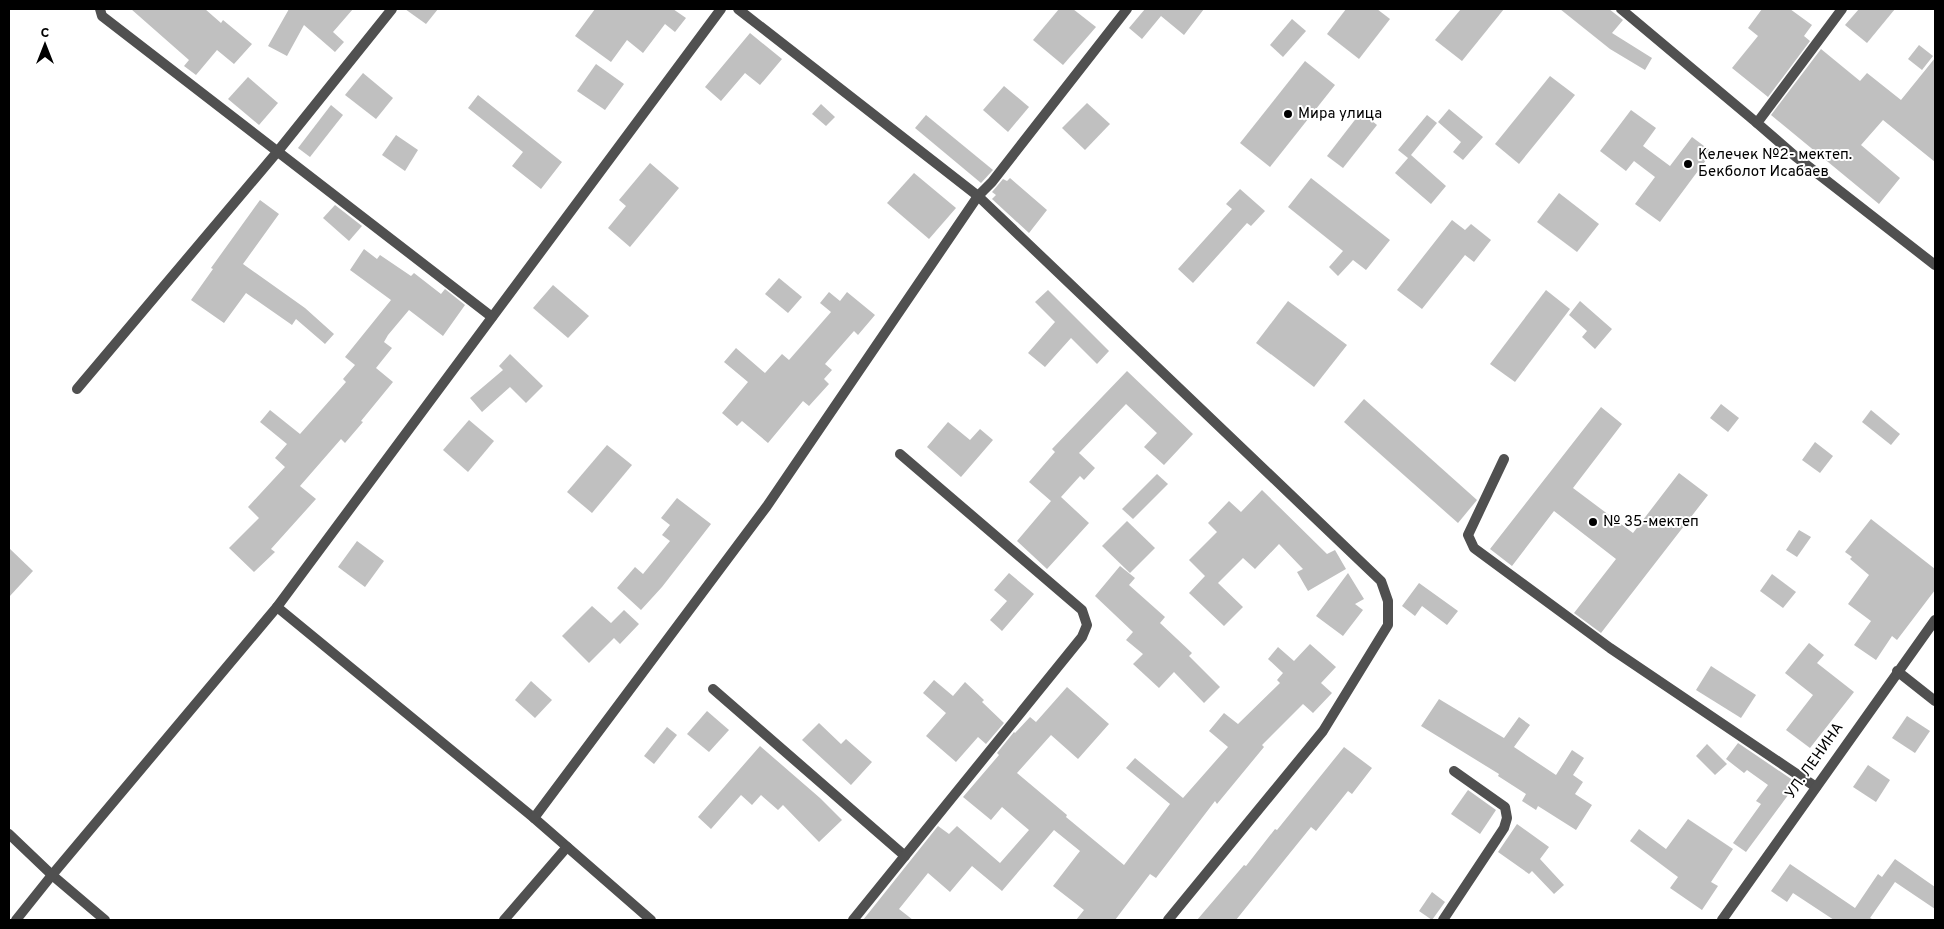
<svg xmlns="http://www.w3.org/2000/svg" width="1944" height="929" viewBox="0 0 1944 929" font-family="Overpass,sans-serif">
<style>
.building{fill:#c0c0c0}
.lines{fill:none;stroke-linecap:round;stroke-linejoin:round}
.street{stroke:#505050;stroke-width:10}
.poi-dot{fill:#000;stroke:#fff;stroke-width:2}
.labels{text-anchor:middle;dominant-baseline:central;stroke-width:4;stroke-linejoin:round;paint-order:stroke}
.poi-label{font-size:15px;fill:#000;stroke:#fff;text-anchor:start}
.street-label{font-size:15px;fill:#000;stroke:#fff}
</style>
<rect width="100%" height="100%" fill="#fff"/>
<g class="building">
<path d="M131,9H205L221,23L223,20L252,44L234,64L217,50L196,75L184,66L189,60Z"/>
<path d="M289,9H353L333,32L344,42L335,52L304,25L287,56L268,46Z"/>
<path d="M405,9H438L426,24Z"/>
<path d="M595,9H673L686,18L675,32L665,24L643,53L627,40L611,62L575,36Z"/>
<path d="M1059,9H1073L1096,27L1063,65L1033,40Z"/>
<path d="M1145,9H1204L1184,35L1161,16L1142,39L1129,28Z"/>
<path d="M1346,9H1377L1390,19L1359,59L1327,34Z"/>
<path d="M1461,9H1504L1462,61L1435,40Z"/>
<path d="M1560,9H1609L1623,20L1612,33L1652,58L1645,70L1610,49Z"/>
<path d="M1762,9H1790L1812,25L1804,36L1810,41L1768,97L1732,68L1758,36L1748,28Z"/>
<path d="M1859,9H1895L1867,43L1845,25Z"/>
<path d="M1292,19L1306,31L1283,57L1270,45Z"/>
<path d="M750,33L782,59L760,85L745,73L721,101L705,87Z"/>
<path d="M1919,45L1933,56L1922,70L1908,59Z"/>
<path d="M1821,49L1860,81L1867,73L1901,100L1935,58V162L1883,120L1861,145L1900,178L1879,204L1771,115Z"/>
<path d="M1305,61L1335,85L1270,167L1240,143Z"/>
<path d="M596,64L624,84L605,110L577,91Z"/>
<path d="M363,73L393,98L376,119L345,95Z"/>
<path d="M1550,76L1575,95L1519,164L1495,144Z"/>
<path d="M248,77L278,103L259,125L228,99Z"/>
<path d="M1004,86L1029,107L1008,132L983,110Z"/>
<path d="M478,95L562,162L541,189L512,166L523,152L468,108Z"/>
<path d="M1087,103L1110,124L1085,150L1062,128Z"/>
<path d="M821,104L835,117L826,126L812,114Z"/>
<path d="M331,105L343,115L310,157L298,148Z"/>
<path d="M1449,109L1483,137L1463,160L1453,152L1461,142L1438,122Z"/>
<path d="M1631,110L1656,128L1643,146L1670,166L1692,137L1712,152L1660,222L1635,204L1655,177L1634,161L1626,171L1600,151Z"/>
<path d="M1361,112L1377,125L1343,168L1327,156Z"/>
<path d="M926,115L993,170L981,183L915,128Z"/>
<path d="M1427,115L1437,123L1411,155L1446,186L1431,204L1395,173L1408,158L1398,150Z"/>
<path d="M396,135L418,150L405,171L382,155Z"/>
<path d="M650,163L679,188L630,247L608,228L626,206L619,200Z"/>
<path d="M914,173L956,208L929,239L887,203Z"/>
<path d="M1010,178L1047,210L1029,233L992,199L996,195L992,192L1003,179L1007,181Z"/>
<path d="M1311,178L1390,240L1366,270L1353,260L1338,276L1329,267L1343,251L1288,207Z"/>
<path d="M1240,189L1265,211L1251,226L1247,223L1193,283L1178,269L1232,209L1226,204Z"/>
<path d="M1559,193L1599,224L1577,252L1537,222Z"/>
<path d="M260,200L279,214L243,264L305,308L334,334L325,344L296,319L292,325L246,293L224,323L191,300L213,269L211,268Z"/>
<path d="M335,205L362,226L349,241L323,218Z"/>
<path d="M1452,220L1465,230L1471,224L1491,240L1474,262L1465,255L1422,309L1397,290Z"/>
<path d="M364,249L377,259L380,255L411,276L414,273L441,294L445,289L465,305L443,336L409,310L388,335L384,342L392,348L376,368L393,382L361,421L363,422L345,443L341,439L300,486L316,499L271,549L275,552L254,572L229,548L259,518L248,507L285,467L275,458L287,444L260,422L270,410L300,434L346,382L343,379L355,365L345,357L391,300L350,270Z"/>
<path d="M779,278L802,297L788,313L765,294Z"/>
<path d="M553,285L589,316L568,338L533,308Z"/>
<path d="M1048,290L1109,351L1097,364L1071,338L1045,367L1028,353L1055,322L1035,302Z"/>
<path d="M1546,290L1570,309L1515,382L1490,364Z"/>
<path d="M829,292L840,301L847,292L875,315L858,335L854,331L825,364L832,370L824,379L829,384L809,406L803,401L768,443L742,421L737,426L722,413L748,382L724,362L736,348L765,373L782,354L789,360L831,312L820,303Z"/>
<path d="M1288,301L1347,345L1314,387L1256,343Z"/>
<path d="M1580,301L1612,329L1595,349L1582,337L1587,331L1569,315Z"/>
<path d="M510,354L543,386L526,403L510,387L482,412L470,398L503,370L499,366Z"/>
<path d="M1127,371L1193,434L1164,465L1144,447L1157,433L1126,404L1079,453L1095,468L1084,480L1080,476L1061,497L1089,523L1047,569L1017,541L1051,501L1029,482L1055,452L1052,449Z"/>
<path d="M1364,399L1477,500L1458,523L1344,422Z"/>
<path d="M1721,404L1739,418L1728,432L1710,418Z"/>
<path d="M1601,407L1622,424L1573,488L1633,533L1679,473L1708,495L1601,633L1574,613L1616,559L1554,511L1512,566L1490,549Z"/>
<path d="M1871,410L1900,434L1891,445L1862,422Z"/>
<path d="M469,420L494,441L468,472L443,450Z"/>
<path d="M948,422L970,440L980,429L993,440L961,477L927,447Z"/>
<path d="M1815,442L1833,456L1820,473L1802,460Z"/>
<path d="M607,445L632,465L592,513L567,492Z"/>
<path d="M1157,474L1168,484L1133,519L1122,509Z"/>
<path d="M1262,490L1327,554L1335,550L1346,569L1308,591L1297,572L1303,569L1279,544L1255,569L1243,558L1218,583L1243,607L1224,626L1189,593L1205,576L1189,560L1217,532L1208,523L1229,501L1241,512Z"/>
<path d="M677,498L711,524L662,587L641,610L617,588L635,567L643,574L670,541L662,535L670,525L661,518Z"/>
<path d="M1871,519L1935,569V590L1897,640L1892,636L1876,660L1854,645L1871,621L1848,604L1869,575L1850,559L1852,557L1845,552Z"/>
<path d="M1127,521L1155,548L1130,573L1102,546Z"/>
<path d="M1799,530L1811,537L1797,557L1786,550Z"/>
<path d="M357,541L384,561L365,587L338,567Z"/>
<path d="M9,548L33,571L9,597Z"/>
<path d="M1120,566L1135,578L1129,585L1165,617L1160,623L1192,653L1189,656L1220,687L1204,703L1174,672L1159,688L1133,664L1143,654L1126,640L1133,632L1095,596Z"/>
<path d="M1009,573L1034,594L1002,631L990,620L1007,601L994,590Z"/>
<path d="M1348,573L1364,599L1355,604L1363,610L1343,636L1316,616Z"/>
<path d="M1772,574L1796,592L1783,608L1760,591Z"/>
<path d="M1419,583L1458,611L1447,625L1422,606L1415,616L1402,606Z"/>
<path d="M592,606L611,623L624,610L639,624L620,644L614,638L589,663L562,636Z"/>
<path d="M1809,643L1824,655L1817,663L1854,692L1810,748L1786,730L1813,695L1785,673Z"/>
<path d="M1310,644L1336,667L1321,683L1332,693L1313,713L1303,704L1262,745L1264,747L1217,804L1215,801L1156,878L1150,874L1115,920H1076L1084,910L1053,886L1080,851L1054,830L1002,891L972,866L950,892L928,873L899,909L913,920H863L938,826L949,834L957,826L1000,863L1029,830L1002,807L991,820L963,797L999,755L997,753L1014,732L1015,733L1030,717L1036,722L1067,687L1109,724L1078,759L1051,735L1017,773L1067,815L1066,817L1124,865L1170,804L1126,768L1135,758L1183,798L1228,747L1209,731L1224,713L1238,724L1280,683L1277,680L1283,673L1268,659L1278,647L1294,661Z"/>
<path d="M1711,666L1756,695L1741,718L1696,690Z"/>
<path d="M934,680L953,696L965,682L984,700L982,702L1004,723L986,744L978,737L956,762L926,736L946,713L923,693Z"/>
<path d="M531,681L552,700L535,718L515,700Z"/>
<path d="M1439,699L1504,738L1519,717L1530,725L1514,747L1556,775L1572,750L1584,758L1573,775L1583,782L1575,794L1592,805L1576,830L1538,806L1536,810L1522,801L1526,794L1498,776L1499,774L1421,726Z"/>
<path d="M707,711L729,730L709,752L687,734Z"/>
<path d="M1907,716L1930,731L1915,753L1892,738Z"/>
<path d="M819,723L841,744L846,739L872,762L851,785L802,740Z"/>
<path d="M667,727L677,735L654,764L644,756Z"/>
<path d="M1738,743L1797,783L1746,852L1733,843L1761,804L1756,801L1768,785L1747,770L1744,773L1726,759Z"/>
<path d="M1707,744L1727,764L1715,775L1696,756Z"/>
<path d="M760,746L820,798L842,820L819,842L783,805L778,810L761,795L752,805L741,795L711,829L698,817Z"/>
<path d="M1344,747L1372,768L1352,794L1348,791L1316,831L1311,827L1236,920H1197L1244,865L1246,866L1275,829L1277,830Z"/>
<path d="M1868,765L1890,780L1876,802L1853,787Z"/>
<path d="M1468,790L1496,810L1480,834L1451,814Z"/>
<path d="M1688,819L1733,849L1711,882L1718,886L1702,910L1670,888L1678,877L1630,841L1639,829L1666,849Z"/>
<path d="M1517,824L1549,847L1540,859L1564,885L1554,894L1532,871L1529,874L1498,852Z"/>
<path d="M1895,859L1935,887V909L1895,882L1870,918L1874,920H1834L1793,893L1787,902L1771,891L1790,864L1855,908L1878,874L1882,877Z"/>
<path d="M1432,892L1445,902L1432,920L1419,911Z"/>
</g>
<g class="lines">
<g class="street">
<path d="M100,9L102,16L492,317"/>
<path d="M738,9L978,196L1381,581L1388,601V625L1323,731L1168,920"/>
<path d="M1621,9L1757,123"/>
<path d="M1842,9L1757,123L1795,156L1935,265"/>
<path d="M77,389L278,151L392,9"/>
<path d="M1504,459L1468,535L1474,548L1610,648L1816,787"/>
<path d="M277,607L534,818L651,920"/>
<path d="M1897,671L1935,701"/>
<path d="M713,689L905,856"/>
<path d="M534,818L767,506L978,196L992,182L1127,9"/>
<path d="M9,834L52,875L105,920"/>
<path d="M16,920L52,875L277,607L721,9"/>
<path d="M504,920L567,847"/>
<path d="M853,920L1082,637L1087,625L1082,610L900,454"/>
<path d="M1443,920L1504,828L1507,818L1505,807L1454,771"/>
<path d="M1722,920L1935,620"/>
</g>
</g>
<g class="poi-dot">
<circle cx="1288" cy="114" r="5"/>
<circle cx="1688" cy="164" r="5"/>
<circle cx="1593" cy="522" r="5"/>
</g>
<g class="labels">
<g class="poi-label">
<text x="1298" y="114">Мира улица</text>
<text x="1698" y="155">Келечек №2- мектеп.<tspan x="1698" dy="17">Бекболот Исабаев</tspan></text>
<text x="1603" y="522">№ 35-мектеп</text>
</g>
<g class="street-label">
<text transform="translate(1815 761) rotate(-55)">УЛ. ЛЕНИНА</text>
</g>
</g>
<rect width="1944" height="929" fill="none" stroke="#000000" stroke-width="20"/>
<g transform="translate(45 45)" stroke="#ffffff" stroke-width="4" paint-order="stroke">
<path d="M0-4L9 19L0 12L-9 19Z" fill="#000000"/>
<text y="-8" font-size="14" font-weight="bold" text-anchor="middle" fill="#000000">С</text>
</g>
</svg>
